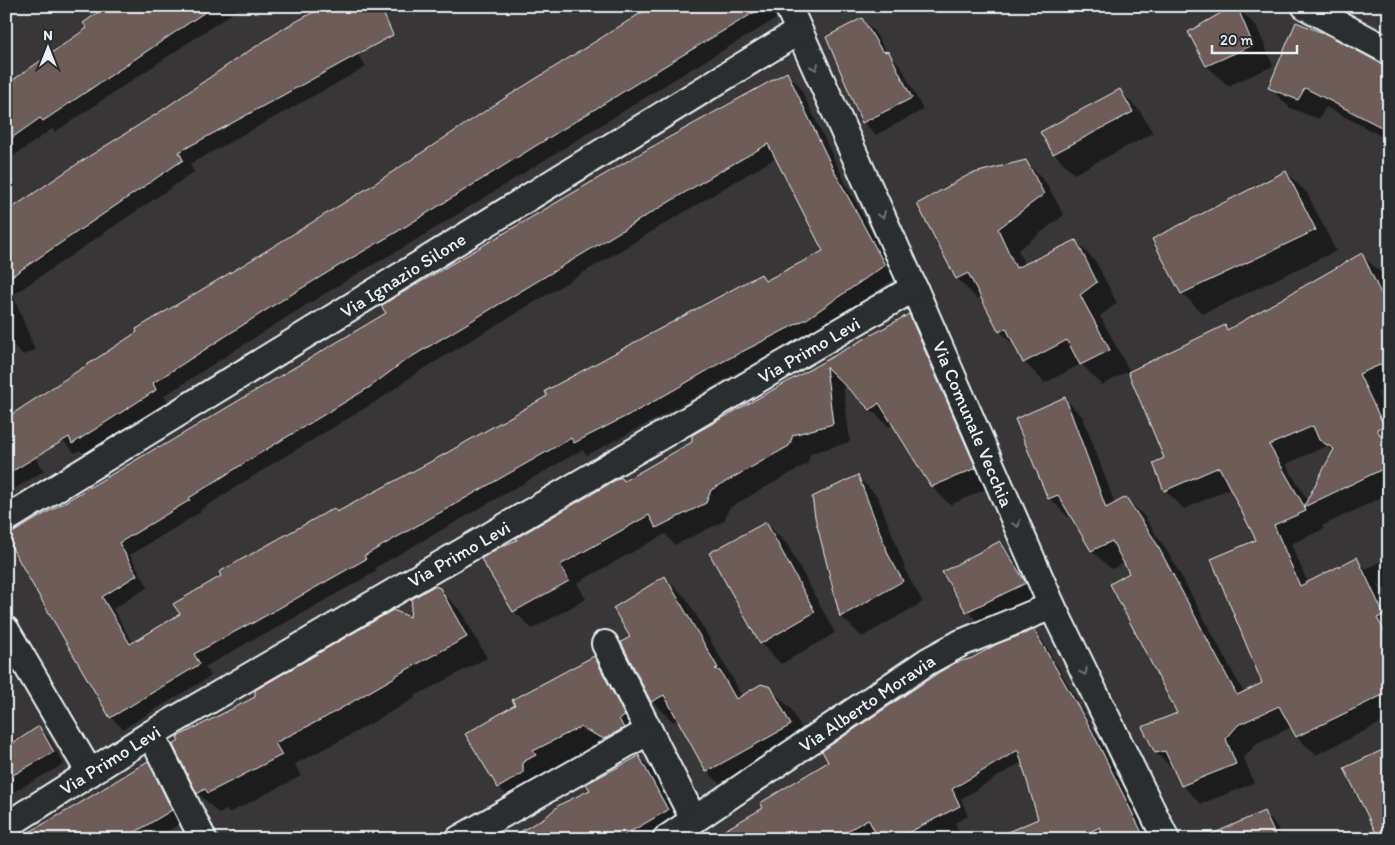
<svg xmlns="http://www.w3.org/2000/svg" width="1395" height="845" viewBox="0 0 1395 845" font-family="Itim,sans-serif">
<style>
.shadow{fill:#0007;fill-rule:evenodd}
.building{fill:#6e5c58;stroke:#e8f1f8;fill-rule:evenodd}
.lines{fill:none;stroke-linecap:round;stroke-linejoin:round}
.street-casing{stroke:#e8f1f8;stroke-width:30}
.street{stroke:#2a2d2e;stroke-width:26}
.oneway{stroke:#6c7275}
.labels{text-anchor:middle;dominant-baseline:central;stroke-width:4.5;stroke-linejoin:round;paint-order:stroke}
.street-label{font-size:19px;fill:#e8f1f8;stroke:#2a2d2e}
</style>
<rect width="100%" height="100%" fill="#383636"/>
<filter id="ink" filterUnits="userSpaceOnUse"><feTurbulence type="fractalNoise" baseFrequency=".02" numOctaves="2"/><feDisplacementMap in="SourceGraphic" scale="10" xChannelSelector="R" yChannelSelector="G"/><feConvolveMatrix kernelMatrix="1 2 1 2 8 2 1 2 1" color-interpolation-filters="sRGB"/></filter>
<g filter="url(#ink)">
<g class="shadow">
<path d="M109,6H243L55,132L52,129L11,158L14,162L6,167V86L88,28Z"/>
<path d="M656,6H779L772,9L776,19L688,71L408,245L362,271L287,317L164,396L168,402L86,456L80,450L75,453L63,441L40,398L249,263Z"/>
<path d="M866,6H883L872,12Z"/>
<path d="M1236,6L1257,27L1273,66L1228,86L1207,66L1190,32Z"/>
<path d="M862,19L874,31L887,53L889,54L901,66L923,110L876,135L863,122L827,37Z"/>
<path d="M335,20L366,67L190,164L194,172L13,295L35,350L23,355L11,343L6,335V213Z"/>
<path d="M1381,65L1389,67V140L1326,107L1319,119L1290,108L1269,87Z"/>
<path d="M787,73L799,85L845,182L896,278L819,330L736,373L658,418L587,455L582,450L375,568L377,571L264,635L263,634L205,667L211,676L123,729L111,717L7,536L159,450ZM776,158L824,252L767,282L761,275L443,456L338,513L181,614L133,643L113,609L148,587L130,555L201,512L200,510L274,463L382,398L415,374L731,184Z"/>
<path d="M1120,91L1140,111L1153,133L1074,174L1054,153Z"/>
<path d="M1026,162L1046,183L1064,215L1018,250L1025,265L1076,241L1096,262L1117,303L1100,316L1130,372L1225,327L1228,331L1362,255L1381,273L1389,291V388L1377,393L1389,417V494L1322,526L1324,529L1291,544L1308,583L1356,559L1366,569L1389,557V590L1383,588L1377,582L1389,606V719L1316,755L1297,737L1292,727L1257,743L1244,758L1254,783L1201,804L1182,785L1175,771L1156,753L1179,713L1130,574L1125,563L1111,569L1092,551L1072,515L1068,517L1049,498L1064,398L1083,417L1115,504L1126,498L1145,517L1172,559L1244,693L1264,684L1258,541L1231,488L1184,509L1165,490V459L1129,371L1102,385L1081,364L1045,383L1024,362L1018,350L1000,331L982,297L977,299L957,278ZM1327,446L1334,453L1308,501L1286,464Z"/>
<path d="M1286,172L1307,193L1336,251L1203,314L1182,293L1154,240Z"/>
<path d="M909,315L927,333L993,486L950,505L932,487L893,424L889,427L843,383L850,442L811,453L807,464L729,508L724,521L675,545L665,534L577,583L586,599L532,629L514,611L518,541L625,482Z"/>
<path d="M6,410L44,471L6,494Z"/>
<path d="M858,477L878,497L909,578L923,602L862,637L841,616Z"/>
<path d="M766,523L787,544L835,633L781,664L761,643Z"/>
<path d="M1000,543L1020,563L1045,604L988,632L967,611L943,572Z"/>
<path d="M665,577L686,598L738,688L737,689L743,697L770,688L791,709L811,745L728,792L707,771L678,719L673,722L652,701L631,637Z"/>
<path d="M439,589L460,610L487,658L415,696V698L347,737L295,764L301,776L229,813L226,810L219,814L198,793L175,745L411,619Z"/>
<path d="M1034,631L1043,641L1100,740L1149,839H994L1039,820L1022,762L961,799L968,816L955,823L963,839H712L764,809L972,659Z"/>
<path d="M594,657L615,678L644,737L519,808L499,787Z"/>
<path d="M6,668L10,675L6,677Z"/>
<path d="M6,727L18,742L38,727L49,738L64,764L6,796Z"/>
<path d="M638,756L659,777L688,831L674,839H510L591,791L639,757Z"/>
<path d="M147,763L159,775L183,822L155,839H20L78,806Z"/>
<path d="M1264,812L1276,825L1282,839H1210Z"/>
</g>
<g class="building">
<path d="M107,6H214L43,121L40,118L6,142V85L87,28L83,23Z"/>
<path d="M325,6H380L393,35L179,152L183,160L6,280V212L80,162L158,113L235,60L286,27Z"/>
<path d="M652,6H765L676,59L395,233L350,259L274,305L153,383L156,390L72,444L69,437L6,475V418L137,332L136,329L248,262L371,186L505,98Z"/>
<path d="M1233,6H1237L1253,45L1206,66L1188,32Z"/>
<path d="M862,18L882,51L889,52L912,98L862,123L826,37Z"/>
<path d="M1296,22L1328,35L1382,64L1389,66V131L1305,88L1298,100L1268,88Z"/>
<path d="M787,72L833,169L885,265L808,318L724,361L646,406L574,443L571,438L364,556L366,559L251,624V623L194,654L200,664L110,718L31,582L6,537V535L14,532L158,447L159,448L386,313L381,306L390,300L648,149ZM768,144L823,251L765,281L761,274L545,391L547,396L443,455L337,512L334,508L219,572L221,576L173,604L180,614L130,644L102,597L137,575L119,543L190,500L189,498L262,452L370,387L403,362L719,172Z"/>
<path d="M1120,89L1133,112L1053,154L1040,132Z"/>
<path d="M1026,160L1044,194L998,229L1016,268L1076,240L1097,282L1080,295L1110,350L1080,365L1067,340L1023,363L1006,328L999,332L968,273L956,279L917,204L970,174Z"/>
<path d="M1286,171L1316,230L1181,294L1152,239Z"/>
<path d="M1362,253L1389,311V361L1359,374L1384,426L1377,429L1389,451V466L1304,507L1306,511L1274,525L1300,586L1357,557L1384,615L1377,618L1389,639V692L1296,737L1279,706L1238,725L1226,739L1236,764L1181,786L1165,751L1155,753L1142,727L1177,713L1110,584L1129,573L1112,541L1091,551L1058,495L1048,499L1015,419L1065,397L1106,508L1126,497L1154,539L1237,695L1262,683L1211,559L1256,540L1219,467L1164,491L1153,463L1164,458L1128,372L1225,325L1227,330ZM1313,426L1319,440L1334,449L1304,506L1269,445Z"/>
<path d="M909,314L976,468L931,487L879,403L870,410L826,367L833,424L793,435L789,446L711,490L706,503L656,528L649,515L560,565L569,581L513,612L481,559L500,547L517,540L516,538L621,477L624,481L692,442V435Z"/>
<path d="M858,475L889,556L903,581L840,617L815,517L812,497Z"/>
<path d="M766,522L815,612L760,644L709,553Z"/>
<path d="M1000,541L1026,583L966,612L942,572Z"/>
<path d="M665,576L718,668L715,669L720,671L736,699L761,684L771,687L791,725L706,772L664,695L651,702L621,642L630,637L613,608Z"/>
<path d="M434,586L440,588L467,637L395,676V677L326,717L275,743L282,755L208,793L205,789L197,794L173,745L179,741L177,737L255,697V690L393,610L410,617L412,599Z"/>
<path d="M1034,630L1091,729L1145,839H1104L1100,827L1076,839H991L1038,819L1018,750L952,789L960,806L896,839H879L868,819L834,839H709L763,808L760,803L828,762L822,751L938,673L955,663L972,658L997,644Z"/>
<path d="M594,656L625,716L619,719L624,728L604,739L580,727L533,751L536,755L523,762V773L498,788L465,734L515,705L512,700Z"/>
<path d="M39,726L54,752L6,779V748Z"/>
<path d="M1389,747V839H1379L1344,768Z"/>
<path d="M638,754L668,810L618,839H508L547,816L559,805L590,790L586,784L637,757L636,756Z"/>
<path d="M148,761L172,810L124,839H17L77,805Z"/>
<path d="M1264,811L1277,839H1201Z"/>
</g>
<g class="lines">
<g class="street-casing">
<g id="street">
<path d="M788,6L914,288L1052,606L1166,839"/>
<path d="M1305,6L1389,51"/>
<path d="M6,519L799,31"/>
<path d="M6,630L90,773"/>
<path d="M605,644L694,820"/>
<path d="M151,734L203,839"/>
<path d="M6,826L151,734L914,288"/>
<path d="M459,839L649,731"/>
<path d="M666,839L928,661L961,643L1052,606"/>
</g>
</g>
<use href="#street" class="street"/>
</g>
<defs><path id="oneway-chevron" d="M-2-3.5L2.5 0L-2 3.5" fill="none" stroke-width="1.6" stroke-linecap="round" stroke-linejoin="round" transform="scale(1.25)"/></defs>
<g class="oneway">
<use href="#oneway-chevron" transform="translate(815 67) rotate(66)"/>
<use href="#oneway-chevron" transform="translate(882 215) rotate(66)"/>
<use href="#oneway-chevron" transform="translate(1017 524) rotate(67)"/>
<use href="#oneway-chevron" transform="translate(1084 672) rotate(64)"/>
</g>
</g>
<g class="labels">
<g class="street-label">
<text transform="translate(403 275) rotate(-32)">Via Ignazio Silone</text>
<text transform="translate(809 350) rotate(-30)">Via Primo Levi</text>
<text transform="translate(973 424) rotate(67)">Via Comunale Vecchia</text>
<text transform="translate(459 554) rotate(-30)">Via Primo Levi</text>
<text transform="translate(867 703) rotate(-34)">Via Alberto Moravia</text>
<text transform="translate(110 760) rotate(-32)">Via Primo Levi</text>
</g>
</g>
<rect width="1395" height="845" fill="none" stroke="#2a2d2e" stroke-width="25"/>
<rect x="12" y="12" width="1370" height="820" fill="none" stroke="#e8f1f8" stroke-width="2" filter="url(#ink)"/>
<g transform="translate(48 48)" stroke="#2a2d2e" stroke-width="4" paint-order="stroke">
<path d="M0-4L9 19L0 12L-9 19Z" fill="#e8f1f8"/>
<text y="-8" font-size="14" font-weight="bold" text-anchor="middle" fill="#e8f1f8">N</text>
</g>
<path d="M1212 45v8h85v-8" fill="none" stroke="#e8f1f8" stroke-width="2.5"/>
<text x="1220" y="45" font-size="15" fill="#e8f1f8" stroke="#2a2d2e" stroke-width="4" paint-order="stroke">20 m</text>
</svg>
